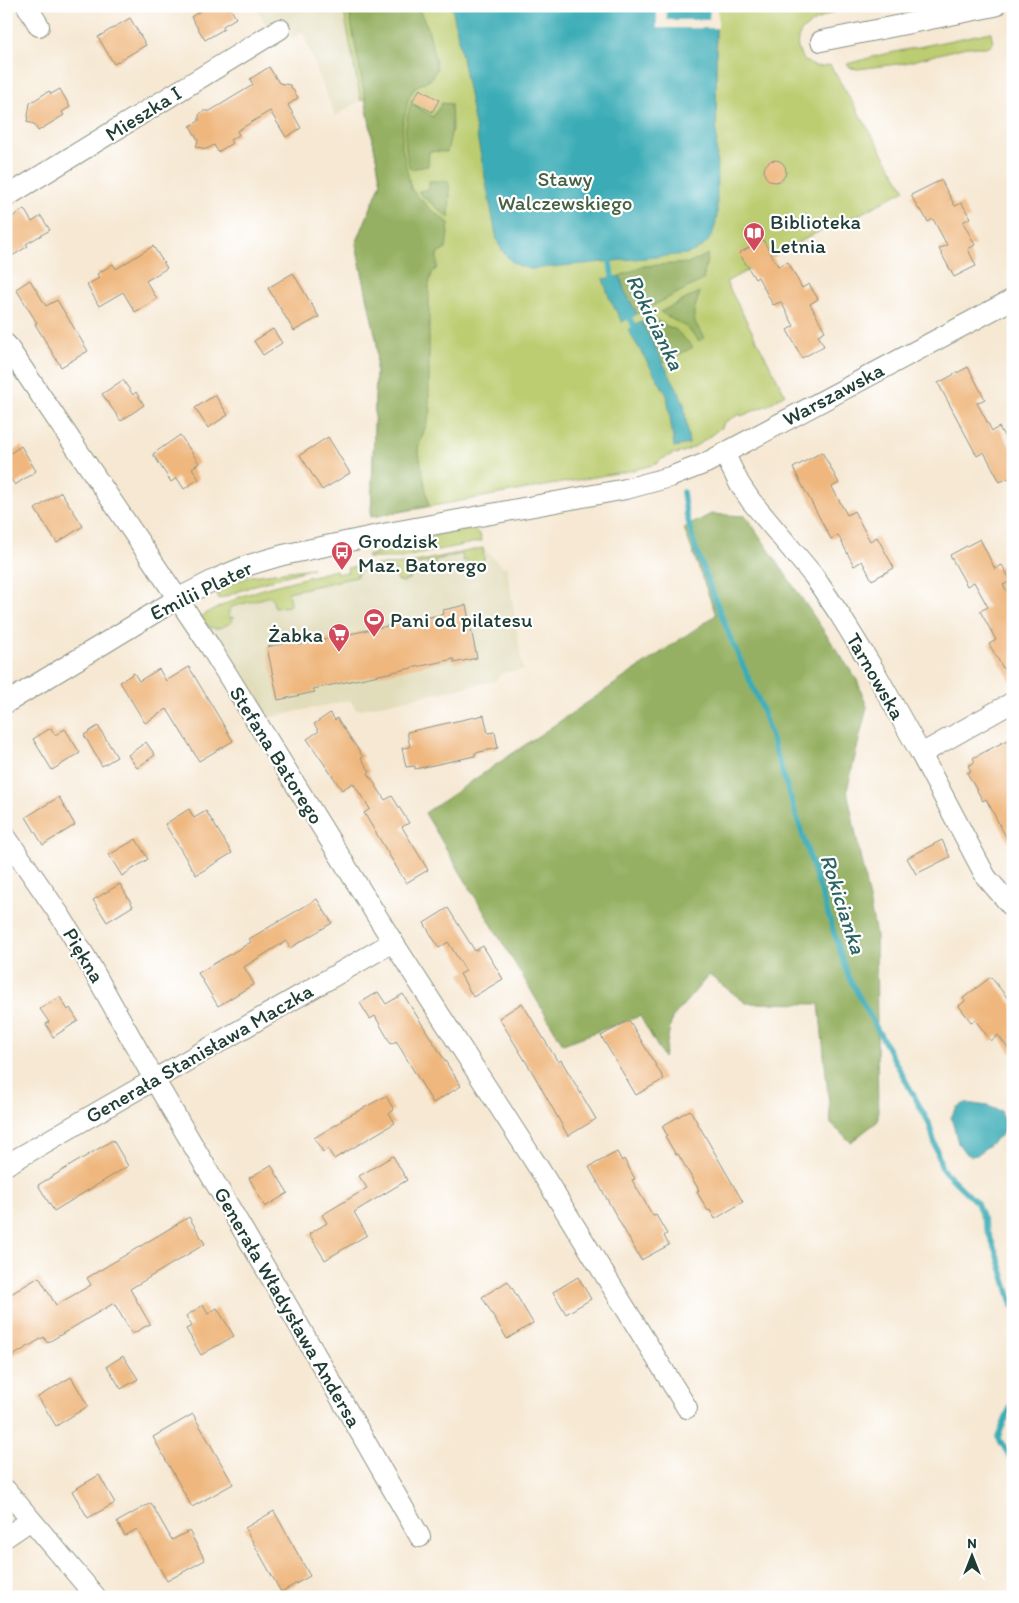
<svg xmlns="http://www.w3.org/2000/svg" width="1019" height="1603" viewBox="0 0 1019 1603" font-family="Itim,sans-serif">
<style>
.built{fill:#e1dcba}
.green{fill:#bccc6f;stroke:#6e8452}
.forest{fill:#95b062;stroke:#5a764b}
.water{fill:#3bacb6;stroke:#2d7475}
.pier{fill:#f6e8d3}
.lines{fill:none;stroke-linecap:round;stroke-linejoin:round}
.stream{stroke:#3bacb6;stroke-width:5.5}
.building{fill:#efb77e}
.minor-casing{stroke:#8a9284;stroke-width:22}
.minor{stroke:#fff;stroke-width:20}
.labels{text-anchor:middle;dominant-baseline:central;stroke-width:4.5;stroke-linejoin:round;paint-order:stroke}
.street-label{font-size:21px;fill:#1f3d34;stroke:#fff}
.park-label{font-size:21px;fill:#466143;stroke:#fff}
.poi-label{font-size:21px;fill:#1f3d34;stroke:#fff;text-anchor:start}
.water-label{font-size:22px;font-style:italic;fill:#296462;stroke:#fff}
</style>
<rect width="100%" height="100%" fill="#fff"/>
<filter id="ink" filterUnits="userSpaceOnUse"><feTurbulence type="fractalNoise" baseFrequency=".02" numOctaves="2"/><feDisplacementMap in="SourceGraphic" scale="10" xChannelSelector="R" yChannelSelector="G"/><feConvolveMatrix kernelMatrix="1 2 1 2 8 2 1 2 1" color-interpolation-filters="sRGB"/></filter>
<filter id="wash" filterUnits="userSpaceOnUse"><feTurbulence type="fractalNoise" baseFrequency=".0096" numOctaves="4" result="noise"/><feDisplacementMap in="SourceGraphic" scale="20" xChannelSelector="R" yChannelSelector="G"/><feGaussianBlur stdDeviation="1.12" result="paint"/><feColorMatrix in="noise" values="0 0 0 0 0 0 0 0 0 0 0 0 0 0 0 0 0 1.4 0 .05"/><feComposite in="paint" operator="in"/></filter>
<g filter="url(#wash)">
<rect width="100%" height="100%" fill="#f6e8d3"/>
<g class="built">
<path d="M255,6H348L365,98L335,116L302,31L292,39L279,18L267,26Z"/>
<path d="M483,548L502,566H507L523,670L501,673L495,681L356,710L350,700L267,718L199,617L242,596L269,587L336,570L337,574L348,572L347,568L361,565L405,564Z"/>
</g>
<g class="green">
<path d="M343,6H868L845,11L840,8C828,16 814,20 804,29C791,41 799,62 815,66C820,67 825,66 830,65L905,190L860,214L818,232L726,282L785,394L768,405L741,416L740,414L723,423V426C708,437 695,450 676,454L675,453L662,459L656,464L634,470L371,517L377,343L356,244L381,183L365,98L361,101Z"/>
<path d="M991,32L993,44L986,47H966L905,63L858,69L851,68L847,64L880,55Z"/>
<path d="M470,529C477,530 481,534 482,541L401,558H368L367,556L425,537Z"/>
<path d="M483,548L484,559L479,565L466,567L465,566L469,564L468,561H463L462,554L435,560L437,572L433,575L431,573L428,562L408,566L410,578L403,582L397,580L395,569L371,574L376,565L405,564Z"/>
<path d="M364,565L356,577L288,592L290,604L289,606L275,608L271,596L231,607V610L228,612L230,618L233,617L232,622C217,631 210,631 199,617L242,596L269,587L336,570L337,574L348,572L347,568Z"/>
<path d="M313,568L255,585L219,599L215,590L251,576Z"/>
</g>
<g class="forest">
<path d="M348,6H417L428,28L437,68L431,79L415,87L409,97L403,122L402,147L411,189L430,209L449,223L446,249L437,254V268L432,273L429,285V401L431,411L418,448L429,506L371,517L377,343L356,244L381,183Z"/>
<path d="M411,103L433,117L442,103L451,104L452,129L447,152L429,151L428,166L410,169C403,147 404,125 411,103Z"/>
<path d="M429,181H448L450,191L449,218L419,193V191L429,189Z"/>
<path d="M708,254L703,280L637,314L624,290L620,276L644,266L690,263Z"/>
<path d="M700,292C693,315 689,317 705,337L699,341L686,327L660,312Z"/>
<path d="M650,318L676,330L693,347L663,363L641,322Z"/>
<path d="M711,514L746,516L857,680L867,707L847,790L876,935L878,1121L851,1142L831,1124L819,1004L746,1003L709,975L672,1018L664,1058L640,1016L563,1044L425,813L716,615L684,528Z"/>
</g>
<g class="water">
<path d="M452,6H716L717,217C713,239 707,247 687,254L531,269C513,266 504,257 497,240Z"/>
<path d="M620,276L624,290L637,314L622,322L610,300L603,279Z"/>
<path d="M641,322L679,392L684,404L689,444L674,447L667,395L628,330Z"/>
<path d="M966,1103L988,1106L1001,1111L1005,1124L1002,1134L977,1155L971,1156L965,1153L958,1143L951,1117L957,1107Z"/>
</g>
<path class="pier" d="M657,6H666L667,20H709L710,6H718V28H657Z"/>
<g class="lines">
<g class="stream">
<path d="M609,254L613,285"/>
<path d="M626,311L637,332"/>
<path d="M683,492L686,513L696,549L730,637L760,703L848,976L929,1123L942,1169L977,1203L999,1260L1013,1306"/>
<path d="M1013,1401L998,1437L1013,1462"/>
</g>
</g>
<g id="blocks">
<g class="building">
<path d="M208,6H229L236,18L223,26L224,29L205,40L191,17Z"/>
<path d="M130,18L146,45L114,64L98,37Z"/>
<path d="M269,67L279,83L290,85L298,98L288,105L301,128L286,137L270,111L237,131L239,135L230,140L232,143L218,152L214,145L207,149L196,147L198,140L190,126L199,121V115L203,111H210L253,85L250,79Z"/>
<path d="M60,89L70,107L62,112L64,115L38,131L34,124L27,122L30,103L49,91L51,94Z"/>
<path d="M420,89L439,100L432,112L412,101Z"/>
<circle cx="775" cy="171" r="11"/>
<path d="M941,180L955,206L962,203L970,218L963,222L975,245L968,249L976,266L954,277L939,249L947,245L933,219L928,222L921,210H919L911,195Z"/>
<path d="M24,209L32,222L41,216L50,230L26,244L28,246L6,260V221Z"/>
<path d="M763,240L778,266L788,262L802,288L809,284L818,299L810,304L825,331L818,335L824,346L802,358L787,330L794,326L781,302L773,305L758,277L755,279L739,253Z"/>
<path d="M153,246L167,268L146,281L157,299L135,312L123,292L99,306L87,285L99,278L97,274L113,264L116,269Z"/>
<path d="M293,273L319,317L294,331L268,288Z"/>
<path d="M30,280L46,306L57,300L88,351L61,367L35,324L37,323L16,289Z"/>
<path d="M273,329L282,343L263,355L254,341Z"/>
<path d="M968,367L985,399L977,403L992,431L999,427L1013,452V476L1000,482L984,452L977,456L938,383Z"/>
<path d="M123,380L133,395L136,392L144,405L121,421L102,394Z"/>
<path d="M215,395L228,415L208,428L195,408Z"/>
<path d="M180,435L199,463L192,468L199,479L184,489L177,478L171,482L153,454Z"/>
<path d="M328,437L350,473L322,490L300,455Z"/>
<path d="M21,446L36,471L15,485L6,473V456Z"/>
<path d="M822,452L839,483L832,487L847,515L854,511L870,541L877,537L894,568L872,580L862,561L854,566L838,535L831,539L793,468Z"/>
<path d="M61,492L83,526L57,543L35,509Z"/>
<path d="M980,539L995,569L1002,565L1011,581L1003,585L1013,601V685L989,644L996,640L980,611L988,607L974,582L967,586L950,555Z"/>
<path d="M466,605L477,658L454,663V659L313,689L315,692L278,700L267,647L297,641L298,645L373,629L444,614L443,610Z"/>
<path d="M189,667L233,741L199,761L167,709L145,723L120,682L134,673L139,681L159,669L166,681Z"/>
<path d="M330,713L335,720L337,718L363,757L361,758L370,772L368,773L385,800L392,796L409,823L402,827L428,870L406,883L364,813L370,809L353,783L342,790L307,739L319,731L314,724Z"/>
<path d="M484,715L488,733L495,732L498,748L475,753V756L415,769V766L406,767L402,748L410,747L407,732Z"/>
<path d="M98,726L117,757L102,766L84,735Z"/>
<path d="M51,728L55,735L65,729L80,753L52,770L33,739Z"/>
<path d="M1013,737V850L986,799L983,801L967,773L971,771L968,766L975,762L973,758Z"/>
<path d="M146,742L155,755L137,768L128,755Z"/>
<path d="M59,797L75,825L43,845L26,817Z"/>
<path d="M189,809L194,818L206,811L232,853L196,875L165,824Z"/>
<path d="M136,839L148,859L122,876L109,855Z"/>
<path d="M942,840L950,857L916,874L907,858Z"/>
<path d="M120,884L133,906L107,922L93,900Z"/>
<path d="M317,899L332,923L290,948L286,941L244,967L254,984L218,1006L198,973L251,942L249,939Z"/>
<path d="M448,908L475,951L483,946L503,979L473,997L460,974L466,971L448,942L439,948L424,923Z"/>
<path d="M991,977L1013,1005V1055L998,1035L991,1041L975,1020L971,1022L959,1006L965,1001L963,998Z"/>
<path d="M378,992L386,1004L403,994L461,1086L433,1103L396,1041L391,1044L375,1016L370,1019L360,1003Z"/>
<path d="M60,997L68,1010L70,1008L78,1021L53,1037L46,1024L49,1022L40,1009Z"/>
<path d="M522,1003L558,1062L561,1060L596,1119L568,1136L534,1075L499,1018Z"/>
<path d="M629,1020L664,1079L636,1095L601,1036Z"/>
<path d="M386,1096L394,1110L389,1113L395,1123L334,1159L328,1149L323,1152L314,1138L342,1121L341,1120Z"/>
<path d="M690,1110L743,1202L715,1219L710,1210L708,1211L697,1192L699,1190L678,1154L676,1155L665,1136L667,1135L662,1126Z"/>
<path d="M113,1140L128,1166L54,1211L38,1185Z"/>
<path d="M617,1152L622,1161L624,1159L635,1179L632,1180L653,1216L656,1215L667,1234L664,1236L669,1245L641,1260L589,1167Z"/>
<path d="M393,1156L407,1180L354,1212L367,1235L325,1260L309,1234L327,1223L322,1215L367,1188L359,1176Z"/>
<path d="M271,1165L288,1193L265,1207L249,1178Z"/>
<path d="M189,1217L205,1244L130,1289L150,1324L132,1334L114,1303L47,1343L44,1337L6,1360V1297L39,1277L56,1305L91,1285L87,1278Z"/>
<path d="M578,1277L591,1299L566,1314L553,1292Z"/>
<path d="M508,1281L533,1323L507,1339L482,1297Z"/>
<path d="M203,1305L208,1314L217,1308L234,1336L201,1355L186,1329L192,1326L186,1316Z"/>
<path d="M123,1356L138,1379L121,1389L107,1366Z"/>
<path d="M71,1377L88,1406L56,1426L38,1397Z"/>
<path d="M193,1414L233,1484L192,1507L153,1437Z"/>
<path d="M99,1475L115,1503L88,1518L72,1491Z"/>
<path d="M151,1503L172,1540L189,1531L205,1560L167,1581L137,1529L125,1536L117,1522Z"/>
<path d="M274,1511L310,1576L281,1592L245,1528Z"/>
</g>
</g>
</g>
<g filter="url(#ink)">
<use href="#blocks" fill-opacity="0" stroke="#8a9284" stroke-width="1"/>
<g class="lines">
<g class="minor-casing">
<g id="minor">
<path d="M27,6L39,26"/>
<path d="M821,41L995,6"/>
<path d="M6,197L280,29"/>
<path d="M6,344L209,645L393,942L540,1170L687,1408"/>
<path d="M724,453L739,483L751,501L813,575L840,615L874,670L921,754L986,877L1013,908"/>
<path d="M6,703L177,599L218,578L249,565L283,555L388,533L626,489L670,477L706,463L1013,299"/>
<path d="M921,754L1013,702"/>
<path d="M6,837L61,917L85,956L154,1079L290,1310L420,1537"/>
<path d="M6,1165L393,942"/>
<path d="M6,1490L96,1597"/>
<path d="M6,1537L31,1520"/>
</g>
</g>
<use href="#minor" class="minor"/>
</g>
</g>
<defs>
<g id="library-pin" transform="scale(1.125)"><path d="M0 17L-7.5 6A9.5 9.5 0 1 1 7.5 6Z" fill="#d1495b" stroke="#fff"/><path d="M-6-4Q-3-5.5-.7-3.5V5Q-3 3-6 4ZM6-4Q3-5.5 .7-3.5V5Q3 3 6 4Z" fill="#fff"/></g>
<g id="bus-pin" transform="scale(1.125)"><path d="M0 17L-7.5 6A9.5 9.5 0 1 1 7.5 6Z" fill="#d1495b" stroke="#fff"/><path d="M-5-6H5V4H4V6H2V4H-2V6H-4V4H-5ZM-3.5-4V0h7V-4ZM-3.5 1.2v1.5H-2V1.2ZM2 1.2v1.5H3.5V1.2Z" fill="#fff"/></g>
<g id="stadium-pin" transform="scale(1.125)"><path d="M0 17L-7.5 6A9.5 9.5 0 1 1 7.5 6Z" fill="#d1495b" stroke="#fff"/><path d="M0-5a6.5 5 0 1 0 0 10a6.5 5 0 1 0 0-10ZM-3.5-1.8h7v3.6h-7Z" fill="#fff"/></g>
<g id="supermarket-pin" transform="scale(1.125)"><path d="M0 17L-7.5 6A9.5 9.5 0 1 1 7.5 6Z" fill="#d1495b" stroke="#fff"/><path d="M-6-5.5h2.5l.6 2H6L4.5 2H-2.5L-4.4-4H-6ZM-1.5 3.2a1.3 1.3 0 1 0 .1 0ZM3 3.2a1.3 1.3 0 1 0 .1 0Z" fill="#fff"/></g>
</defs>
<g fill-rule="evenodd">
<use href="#library-pin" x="754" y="233"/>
<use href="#bus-pin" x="342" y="552"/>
<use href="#stadium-pin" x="374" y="619"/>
<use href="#supermarket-pin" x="339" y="634"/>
</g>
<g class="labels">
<g class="street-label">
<text transform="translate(143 113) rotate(-32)">Mieszka I</text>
<text transform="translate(833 394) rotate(-28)">Warszawska</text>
<text transform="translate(201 590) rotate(-26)">Emilii Plater</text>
<text transform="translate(876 676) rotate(60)">Tarnowska</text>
<text transform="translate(277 755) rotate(58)">Stefana Batorego</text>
<text transform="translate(84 955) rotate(59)">Piękna</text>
<text transform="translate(199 1053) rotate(-30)">Generała Stanisława Maczka</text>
<text transform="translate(288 1307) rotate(60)">Generała Władysława Andersa</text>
</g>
<g class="park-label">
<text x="565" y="178">Stawy<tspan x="565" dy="24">Walczewskiego</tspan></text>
</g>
<g class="poi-label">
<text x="770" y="221">Biblioteka<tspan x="770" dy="24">Letnia</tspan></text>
<text x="358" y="540">Grodzisk<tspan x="358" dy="24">Maz. Batorego</tspan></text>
<text x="390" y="619">Pani od pilatesu</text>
<text x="323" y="634" text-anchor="end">Żabka</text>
</g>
<g class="water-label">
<text transform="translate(655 322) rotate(64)">Rokicianka</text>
<text transform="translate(843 904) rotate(72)">Rokicianka</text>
</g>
</g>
<rect width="1019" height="1603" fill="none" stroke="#fff" stroke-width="25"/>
<g transform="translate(972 1556)" stroke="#ffffff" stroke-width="4" paint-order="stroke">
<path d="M0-4L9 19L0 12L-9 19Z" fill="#1f3d34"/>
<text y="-8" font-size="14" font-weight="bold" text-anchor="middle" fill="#1f3d34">N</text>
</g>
</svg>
